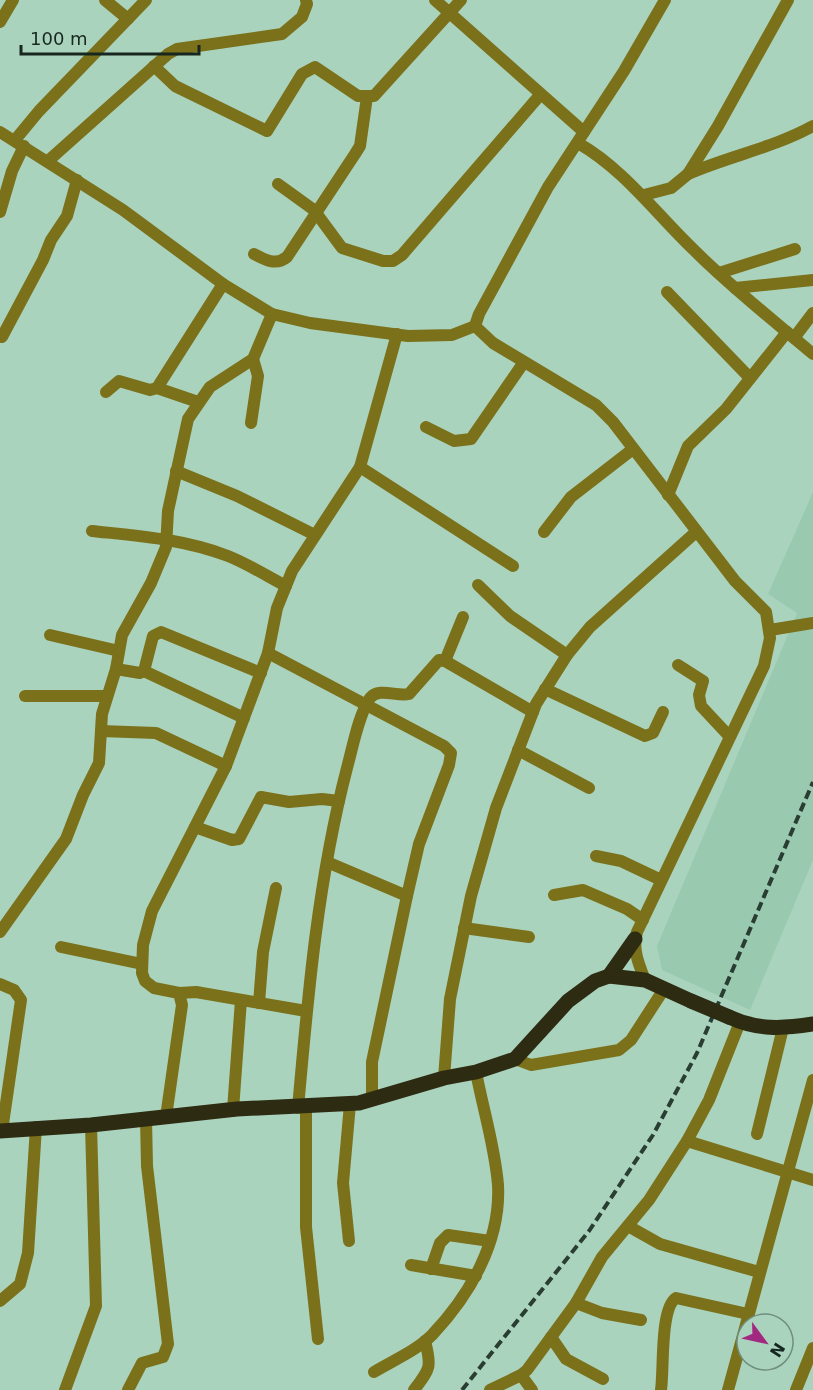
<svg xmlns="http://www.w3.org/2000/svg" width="813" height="1390" viewBox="0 0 813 1390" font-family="'DejaVu Sans',sans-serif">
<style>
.built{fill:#99cab0}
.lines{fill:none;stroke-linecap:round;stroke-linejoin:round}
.minor{stroke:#7b711b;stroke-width:12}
.major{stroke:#2e2b13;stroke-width:15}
.rail{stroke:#293d33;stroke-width:4;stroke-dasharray:9 4.5;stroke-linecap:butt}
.major-bridge{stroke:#2e2b13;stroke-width:15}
</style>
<rect width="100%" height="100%" fill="#aad3bd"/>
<path class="built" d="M813,492V860L750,1010L662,970L657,946L797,613L768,594Z"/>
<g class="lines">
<g class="minor">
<path d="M105,0L128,19"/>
<path d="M435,0L584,132"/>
<path d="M0,22L13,0"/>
<path d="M154,66L175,86L267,131L302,74L315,67L358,96H374L461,0"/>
<path d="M0,132L123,210L223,284L272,314L310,323L408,336L452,335L475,326"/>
<path d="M15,140L39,111L146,0"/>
<path d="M578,143C625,170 656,214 695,251C732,288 773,320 813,354"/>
<path d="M48,161L168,54L177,49L282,34L302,17L307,4L306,0"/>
<path d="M688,174C729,156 773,148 813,126"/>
<path d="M278,184L314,210L342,248L383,261H393L402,255L540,95"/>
<path d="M644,195L671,188L688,174L718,126L788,0"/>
<path d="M0,212L12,171L24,146"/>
<path d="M254,254C265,260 276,266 287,257L355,154L360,146L367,97"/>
<path d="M719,273L795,249"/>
<path d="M735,288L813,280"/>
<path d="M667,292L750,378"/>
<path d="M2,337L43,260L51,240L67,216L77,180"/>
<path d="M794,338L813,313"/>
<path d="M157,388L198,402"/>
<path d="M106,392L119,381L150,390L157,388L223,284"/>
<path d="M251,423L258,376L253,359"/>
<path d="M426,427L454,441L471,439L524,362"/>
<path d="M360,467L513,566"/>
<path d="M176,471L237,496L315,535"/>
<path d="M668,495L688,446L726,409L787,332"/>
<path d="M92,531C139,536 184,539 228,556C248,564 267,576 286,586"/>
<path d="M544,532L571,497L633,449"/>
<path d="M478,585L510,616L567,655"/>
<path d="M770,630L813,623"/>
<path d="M50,635L119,651"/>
<path d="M268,653L444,746L451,753L449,765L419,844L407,896L372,1062V1099"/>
<path d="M445,661L463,617"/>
<path d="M678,665L703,681L699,695L701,706L729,736"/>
<path d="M116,669L140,673L144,671L153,636L161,632L261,673"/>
<path d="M144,671L244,718"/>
<path d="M545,689L645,736L653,733L663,712"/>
<path d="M25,696H107"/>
<path d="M101,731L156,733L226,766"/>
<path d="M518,750L589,788"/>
<path d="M195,827L232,840L239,839L261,797L289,802L322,799L339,801"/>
<path d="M596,856L621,861L661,880"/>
<path d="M327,862L407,896"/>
<path d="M554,895L583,890L627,909L643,920"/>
<path d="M464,928L529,937"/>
<path d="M0,932L66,839L83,795L99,763L102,714L116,669L122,635L151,583L166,547L168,511L188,419L210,387L253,359L272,314"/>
<path d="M61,947L142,964"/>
<path d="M645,980C639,965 632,949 637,932L764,666L770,638L766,612L735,581L613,422L596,405L493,343L475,326L479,314L548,187L624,71L665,0"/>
<path d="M0,984L14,990L21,1000L2,1131"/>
<path d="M179,993L196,992L306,1011"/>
<path d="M259,1003L263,952L276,888"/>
<path d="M515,1059L531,1065L619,1050L631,1040L664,989"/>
<path d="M444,1078L450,999L471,896L496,808L536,704L567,655L590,627L696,532"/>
<path d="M306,1107V1227L318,1339"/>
<path d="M298,1108C308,994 318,879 347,768C352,750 359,713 370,698C379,687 397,697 409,694L439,660L445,661L533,712"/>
<path d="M233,1110L241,1000"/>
<path d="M166,1117L182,1005L179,993L154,988L145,981L142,973L143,945L152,911L226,766L268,653L277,608L292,571L360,467L397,334"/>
<path d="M757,1134L783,1028"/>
<path d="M687,1141L813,1180"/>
<path d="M628,1226L660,1244L759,1272"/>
<path d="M349,1241L343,1183L350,1104"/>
<path d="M411,1265L476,1276"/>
<path d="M431,1269L440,1243L448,1235L490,1241"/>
<path d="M0,1301L20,1284L28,1253L36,1127"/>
<path d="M576,1303L602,1313L641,1320"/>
<path d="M551,1337L566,1359L603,1379"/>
<path d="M374,1372C392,1361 416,1351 432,1335C470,1295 501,1241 498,1185C495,1147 483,1109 476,1072"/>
<path d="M521,1375L532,1390"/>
<path d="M65,1390L96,1306L91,1125"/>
<path d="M128,1390L142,1363L163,1357L168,1344L147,1166L146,1119"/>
<path d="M414,1390C430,1369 432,1367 425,1341"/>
<path d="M490,1390L521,1375L527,1370L576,1303L602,1257L649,1200L687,1141L709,1100L740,1022"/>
<path d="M661,1390C664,1370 660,1308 676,1298L748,1314"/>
<path d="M728,1390L813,1080"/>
<path d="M796,1390L813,1348"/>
</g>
<g class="major">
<path d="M609,976L635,939"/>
<path d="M729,1017C757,1030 782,1029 813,1024"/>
<path d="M0,1131L91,1125L237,1109L359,1103L444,1078L476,1072L515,1059L568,1001L595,981L609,976L645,980L691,1001"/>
</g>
<path class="rail" d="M462,1390L589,1231L653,1135L697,1053L813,782"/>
<path class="major-bridge" d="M691,1001L729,1017"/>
</g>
<g transform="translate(765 1342) rotate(123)"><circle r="28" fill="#aad3bd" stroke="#6f8e7e" stroke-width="1.5"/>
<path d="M0-4.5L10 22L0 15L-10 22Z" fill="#a22980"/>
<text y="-9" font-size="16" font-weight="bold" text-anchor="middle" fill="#17271f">N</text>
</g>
<path d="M21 45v9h178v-9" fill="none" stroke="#17271f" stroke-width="3"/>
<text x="30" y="45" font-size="18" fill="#17271f" stroke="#aad3bd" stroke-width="4.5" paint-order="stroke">100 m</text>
</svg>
